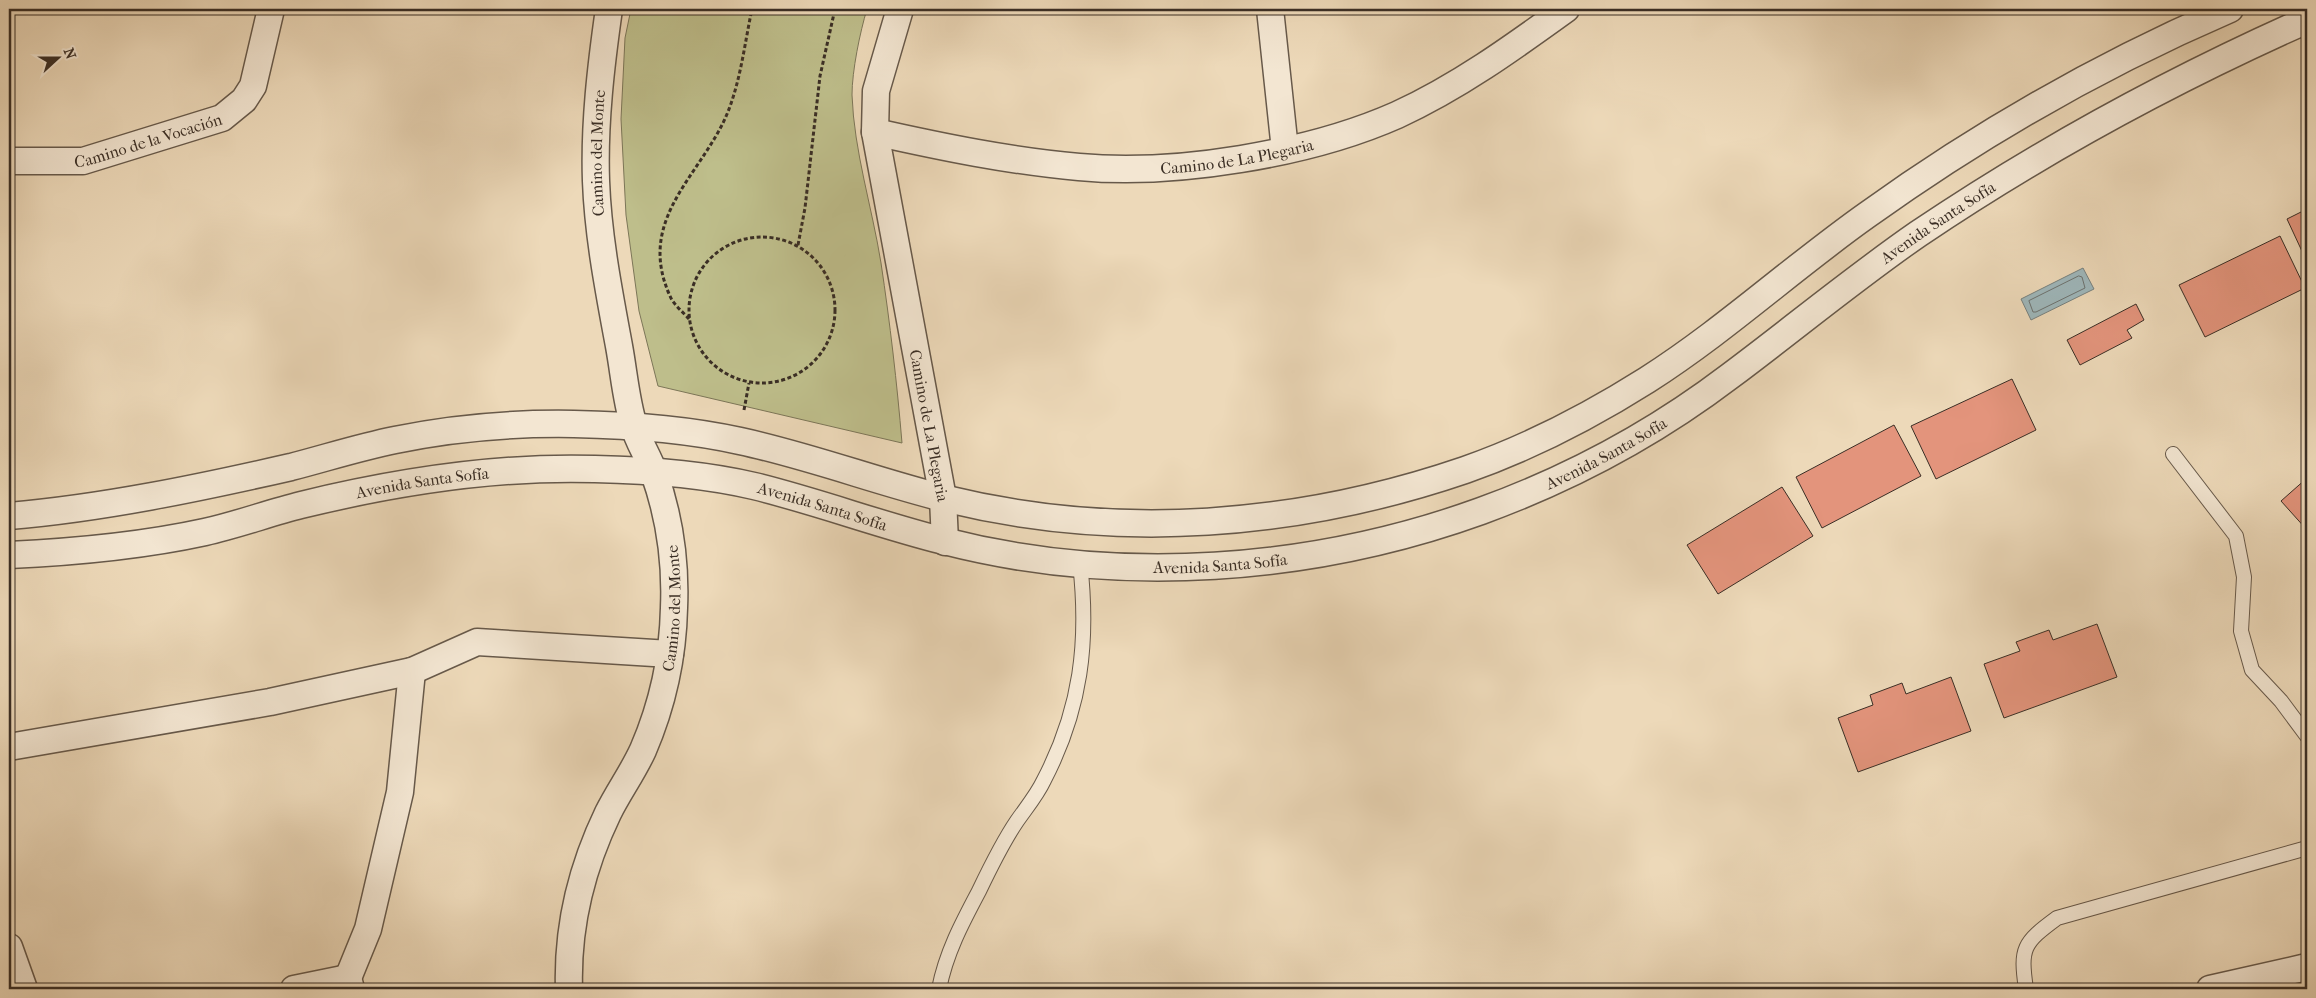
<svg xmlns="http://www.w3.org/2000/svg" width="2316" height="998" viewBox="0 0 2316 998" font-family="'IM FELL French Canon',serif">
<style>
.green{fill:#bebe8b;stroke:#7c7658}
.water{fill:#9eb7bb;stroke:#76807f}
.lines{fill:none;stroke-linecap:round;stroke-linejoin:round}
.shore{stroke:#6c7270;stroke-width:1}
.building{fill:#e3947c;stroke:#3a2e25}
.service-casing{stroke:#67594a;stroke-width:16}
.minor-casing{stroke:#67594a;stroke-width:29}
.path{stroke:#3a2e25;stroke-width:3;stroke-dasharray:4 2.5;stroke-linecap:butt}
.service{stroke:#f3e6d2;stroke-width:14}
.minor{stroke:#f3e6d2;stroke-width:26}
.labels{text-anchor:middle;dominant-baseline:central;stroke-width:5;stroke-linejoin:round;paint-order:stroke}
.street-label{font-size:16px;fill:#3a2e25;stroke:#f3e6d2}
</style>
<rect width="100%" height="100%" fill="#edd9b9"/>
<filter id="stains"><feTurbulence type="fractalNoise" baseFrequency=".004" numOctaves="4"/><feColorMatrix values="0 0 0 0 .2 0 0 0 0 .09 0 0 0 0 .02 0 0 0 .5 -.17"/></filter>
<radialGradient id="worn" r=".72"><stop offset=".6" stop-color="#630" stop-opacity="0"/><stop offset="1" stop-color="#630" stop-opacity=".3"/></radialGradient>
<path class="green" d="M631,9H867C860,32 852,71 852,95C854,151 872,207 881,263C890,323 897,383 902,443L658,386L639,311L626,215L621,119L625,38Z"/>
<path class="water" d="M2083,268L2094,289L2031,320L2021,299Z"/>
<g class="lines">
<path class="shore" d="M2079,276L2082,277L2085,288L2036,312H2033L2029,301Z"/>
</g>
<g class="building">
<path d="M2307,209V262L2287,219Z"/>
<path d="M2280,236L2305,288L2205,337L2179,285Z"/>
<path d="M2136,304L2144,320L2127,330L2132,338L2080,365L2067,340Z"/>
<path d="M2012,379L2036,430L1936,479L1911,426Z"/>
<path d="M1894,425L1921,476L1822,528L1796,477Z"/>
<path d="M2307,478V530L2281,501Z"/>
<path d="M1782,487L1813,536L1718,594L1687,545Z"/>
<path d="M2097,624L2117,677L2004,718L1984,664L2020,651L2016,642L2049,630L2053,640Z"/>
<path d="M1951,677L1971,731L1858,772L1838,718L1873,705L1870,695L1902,683L1906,694Z"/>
</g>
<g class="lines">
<g class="service-casing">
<g id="service">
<path d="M2173,454L2236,536L2244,577L2241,631L2252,670L2281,701L2307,736"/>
<path d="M939,989C946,953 962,923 979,891C990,868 1002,843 1017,821C1026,808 1037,795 1044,780C1081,709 1089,642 1080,563"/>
<path d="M2026,989C2020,948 2023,943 2057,918L2307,848"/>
</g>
</g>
<g class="minor-casing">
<g id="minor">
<path id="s1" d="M900,9L876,91L875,132L943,498L945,542"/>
<path d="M1270,9L1285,150"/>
<path id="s2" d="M875,132C942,147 1010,161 1079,167C1175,176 1309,154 1397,115C1458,87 1512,48 1566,9"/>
<path id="s3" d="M9,161H83L222,118L244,100L253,86L271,9"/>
<path d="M9,516C103,508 199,488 291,467C326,458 360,447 395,440C453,428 515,423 574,424C629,425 686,429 740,441C810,456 878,482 947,499C1119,541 1298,527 1465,470C1528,448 1590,416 1647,380C1724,331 1792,268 1867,215C1980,134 2102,64 2230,9"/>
<path id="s4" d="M9,555C74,552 141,546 205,532C237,525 269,513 301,505C395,482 497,466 595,469C647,470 703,474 754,486C819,502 880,525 944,541C1119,586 1312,572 1481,511C1569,479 1655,433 1730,376C1793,329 1853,279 1918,234C2041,151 2172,80 2307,20"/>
<path d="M9,747L270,702L412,671L477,642L670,654"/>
<path d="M9,947L24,989"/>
<path d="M348,978L368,929L400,792L412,671"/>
<path d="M294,989L348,978L351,989"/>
<path id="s5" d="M569,989C567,928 582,867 608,813C619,791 633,772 643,750C662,706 673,656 674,608C676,562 669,515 654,473C649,457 638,442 634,426C626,401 624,373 619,346C609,292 598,236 596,181C594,124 601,65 609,9"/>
<path d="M2210,989L2307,967"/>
</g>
</g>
<g class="path">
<circle cx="762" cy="310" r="73"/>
<path d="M798,245L805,208L820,76L835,9"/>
<path d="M689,319C683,312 673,304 670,296C637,223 694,181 723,123C740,88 744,46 752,9"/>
<path d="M744,410L749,383"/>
</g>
<use href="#service" class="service"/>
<use href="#minor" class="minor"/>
</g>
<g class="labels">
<g class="street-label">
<text stroke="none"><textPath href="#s3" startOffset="142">Camino de la Vocación</textPath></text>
<text stroke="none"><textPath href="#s5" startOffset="865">Camino del Monte</textPath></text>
<text stroke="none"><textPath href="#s2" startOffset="366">Camino de La Plegaria</textPath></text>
<text stroke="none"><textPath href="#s4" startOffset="2041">Avenida Santa Sofía</textPath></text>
<text stroke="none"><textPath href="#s1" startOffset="425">Camino de La Plegaria</textPath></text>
<text stroke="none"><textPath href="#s4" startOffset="1636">Avenida Santa Sofía</textPath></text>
<text stroke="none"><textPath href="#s4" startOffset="421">Avenida Santa Sofía</textPath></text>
<text stroke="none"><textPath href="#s4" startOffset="826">Avenida Santa Sofía</textPath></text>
<text stroke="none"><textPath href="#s4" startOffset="1231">Avenida Santa Sofía</textPath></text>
<text stroke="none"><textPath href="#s5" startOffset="400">Camino del Monte</textPath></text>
</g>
</g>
<rect width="2316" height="998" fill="none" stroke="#edd9b9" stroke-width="30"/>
<rect x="10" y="10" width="2296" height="978" fill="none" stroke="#3a2e25" stroke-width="2.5"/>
<rect x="15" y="15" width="2286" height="968" fill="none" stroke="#3a2e25"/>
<g transform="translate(58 58) rotate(69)" stroke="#f3e6d2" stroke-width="4" paint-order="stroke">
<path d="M0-4L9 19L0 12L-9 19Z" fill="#3a2e25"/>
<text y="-8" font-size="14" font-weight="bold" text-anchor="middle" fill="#3a2e25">N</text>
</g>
<rect width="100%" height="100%" filter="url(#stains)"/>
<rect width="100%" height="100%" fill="url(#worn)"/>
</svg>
